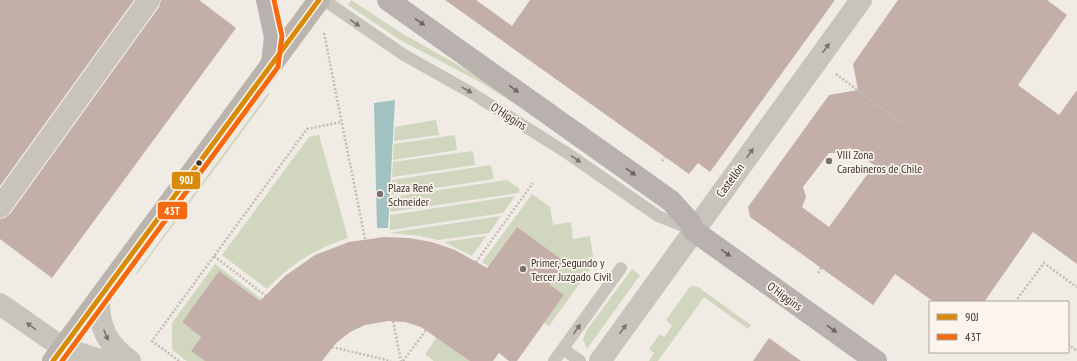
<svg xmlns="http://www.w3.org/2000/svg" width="1077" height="361" viewBox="0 0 1077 361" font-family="'PT Sans Narrow',sans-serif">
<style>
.green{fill:#d1d6bf}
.water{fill:#a1c2c1}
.building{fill:#c3afa7;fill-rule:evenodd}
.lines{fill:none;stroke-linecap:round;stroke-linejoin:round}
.path{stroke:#c2bbb6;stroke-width:2.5;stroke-dasharray:2 2;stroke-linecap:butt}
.lane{stroke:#c9c3be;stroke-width:12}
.street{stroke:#c9c3be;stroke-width:22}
.secondary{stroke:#bab3ae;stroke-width:22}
.primary{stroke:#b8b1ad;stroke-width:22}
.bus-1-casing{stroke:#fbf5ee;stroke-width:8}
.bus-2-casing{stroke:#fbf5ee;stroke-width:8}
.bus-1{stroke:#d88b09;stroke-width:5}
.bus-2{stroke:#f56a0f;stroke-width:5}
.oneway{fill:#6d645f}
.oneway2{fill:#7b726d}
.poi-dot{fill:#7a716c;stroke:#fbf5ee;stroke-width:1.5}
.bus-dot{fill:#3b302b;stroke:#fbf5ee;stroke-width:1.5}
.labels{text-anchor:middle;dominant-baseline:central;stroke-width:3.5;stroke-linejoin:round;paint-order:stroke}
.street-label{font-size:12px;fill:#3b302b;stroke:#fbf5ee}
.poi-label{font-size:12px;fill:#3b302b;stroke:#fbf5ee;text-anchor:start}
.line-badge{stroke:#fbf5ee;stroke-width:1.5}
.badge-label{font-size:11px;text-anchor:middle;font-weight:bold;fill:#fff}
</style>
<rect width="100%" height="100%" fill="#f0ebe5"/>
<g class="green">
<path d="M351,0L403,34L474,74L525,110L478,81L400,40L348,5Z"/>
<path d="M268,93L270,94L137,274L136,273Z"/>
<path d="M436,120L439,135L394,141L395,127Z"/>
<path d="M319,135L348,238C317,248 290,264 267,289L222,255L309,137Z"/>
<path d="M455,135L457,150L393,160L394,144Z"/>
<path d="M473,151L475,165L392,177L393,162Z"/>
<path d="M491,165L494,179L391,195L392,180Z"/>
<path d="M507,180L520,189L518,193L390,212L391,197Z"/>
<path d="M532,194L550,207L553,225L571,222L573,239L590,236L594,264L549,326L544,323L564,295L549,284L564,262L517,227L488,266L482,262Z"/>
<path d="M515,196L503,213L390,230V215Z"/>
<path d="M501,216L489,233L438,240L421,236L389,233Z"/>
<path d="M486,236L472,256L444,242Z"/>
<path d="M215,264L263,300L261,302L219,272L182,322L201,337L191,351L205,361H187L172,350V323Z"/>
<path d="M632,269L640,275L587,349L583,340L586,331Z"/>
<path d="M693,286L698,287L751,325L748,329L704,297L658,361H649L654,353L649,349L660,334L664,337L672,326L666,320L689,288Z"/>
<path d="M437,337L470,361H434L425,354Z"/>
</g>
<path class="water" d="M395,100L388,228H377L374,103Z"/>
<g class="building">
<path d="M0,0H134L0,186Z"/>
<path d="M161,0H199L236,28L52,278L0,239V219L5,218L10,214L159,7Z"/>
<path d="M445,0H476L512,26L530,0H835L710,172L698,163L689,174Z"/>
<path d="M898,0H1047L1067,15L1018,85L1059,115L1077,90V264L1033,232L984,302H934L895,274L873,305L750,217L748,207L829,95L858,90L853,64ZM850,148L874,165L829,227L802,207L806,197L803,187L829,153H835Z"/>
<path d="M517,227L565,262L549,284L564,295L517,361H509L499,353L493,361H470L421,327L405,322L388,321L365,325L350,332L336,343L322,361H205L191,351L201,337L182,322L219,271L260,301L285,276L315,255L349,242L384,237L409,238L432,242L455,250L487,268Z"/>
<path d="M769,338L801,361H753Z"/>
</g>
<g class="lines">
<g class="path">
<path d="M324,33L365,239"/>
<path d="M836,74L903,124"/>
<path d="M662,161L665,157"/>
<path d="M214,256L266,296"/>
<path d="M476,262L533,183"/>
<path d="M818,273L821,268"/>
<path d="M1015,302L1044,263L1077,287"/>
<path d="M393,321L401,361"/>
<path d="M1068,344L1077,351"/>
<path d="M332,347L391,361"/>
<path d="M179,361L152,341L307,129L341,122"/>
<path d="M403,361L426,330"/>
</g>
<g class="lane">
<path d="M324,0L404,55L470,92L567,153L658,216L693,230"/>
<path d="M563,349L580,361"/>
<path d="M554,361L621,268"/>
</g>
<g class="street">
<path d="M0,207L149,0"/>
<path d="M99,299C98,327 108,345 130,361"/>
<path d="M0,304L63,348L103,361"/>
<path d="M600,361L861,0"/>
</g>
<path class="secondary" d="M53,361L319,0"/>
<g class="primary">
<path d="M267,0L275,37L272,63"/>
<path d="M388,0L671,201L689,221L694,231L876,361"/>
</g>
<g class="bus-1-casing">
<path id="bus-1" d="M53,361L319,0"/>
</g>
<g class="bus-2-casing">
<path id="bus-2" d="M62,361L278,67L282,36L274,0"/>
</g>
<use href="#bus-1" class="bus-1"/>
<use href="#bus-2" class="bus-2"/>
</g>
<defs><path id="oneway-solid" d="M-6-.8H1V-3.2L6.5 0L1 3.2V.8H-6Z"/></defs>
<g class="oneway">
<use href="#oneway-solid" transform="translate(420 22) rotate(35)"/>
<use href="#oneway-solid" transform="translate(514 89) rotate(36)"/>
<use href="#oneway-solid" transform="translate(631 172) rotate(36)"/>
<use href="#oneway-solid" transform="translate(726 253) rotate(36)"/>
<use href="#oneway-solid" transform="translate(832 329) rotate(36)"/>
</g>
<g class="oneway2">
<use href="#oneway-solid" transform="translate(355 23) rotate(35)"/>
<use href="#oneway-solid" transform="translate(826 48) rotate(-54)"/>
<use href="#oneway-solid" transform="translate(467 90) rotate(29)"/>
<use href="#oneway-solid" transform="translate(750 153) rotate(-54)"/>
<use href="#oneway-solid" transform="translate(576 159) rotate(35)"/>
<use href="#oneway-solid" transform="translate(31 326) rotate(-144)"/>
<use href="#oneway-solid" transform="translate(577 329) rotate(-54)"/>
<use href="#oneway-solid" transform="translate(623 329) rotate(-54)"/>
<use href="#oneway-solid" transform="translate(106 335) rotate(68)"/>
</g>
<g class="poi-dot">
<circle cx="829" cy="161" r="4"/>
<circle cx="380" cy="194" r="4"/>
<circle cx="523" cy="269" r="4"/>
</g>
<circle class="bus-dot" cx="199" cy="163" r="3.5"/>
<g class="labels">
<g class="street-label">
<text transform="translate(509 116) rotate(32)">O'Higgins</text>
<text transform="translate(730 180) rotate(-54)">Castellón</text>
<text transform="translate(785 296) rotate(36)">O'Higgins</text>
</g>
<g class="poi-label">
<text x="837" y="154">VIII Zona<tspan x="837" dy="14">Carabineros de Chile</tspan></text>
<text x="388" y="187">Plaza René<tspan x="388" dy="14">Schneider</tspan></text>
<text x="531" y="262">Primer, Segundo y<tspan x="531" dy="14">Tercer Juzgado Civil</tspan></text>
</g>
</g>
<g class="line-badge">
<rect x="171" y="171" width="30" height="19" rx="4" fill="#d88b09"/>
<rect x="157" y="201" width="31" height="19" rx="4" fill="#f56a0f"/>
</g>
<g class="badge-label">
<text x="186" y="184">90J</text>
<text x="172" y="215">43T</text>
</g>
<rect x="929" y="301" width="140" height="52" fill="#fbf5ee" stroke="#aea6a0"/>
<rect x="937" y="314" width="20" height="6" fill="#d88b09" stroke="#aea6a0"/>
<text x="965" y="321" font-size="12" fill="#3b302b">90J</text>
<rect x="937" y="334" width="20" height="6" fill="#f56a0f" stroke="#aea6a0"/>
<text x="965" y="341" font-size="12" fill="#3b302b">43T</text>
</svg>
